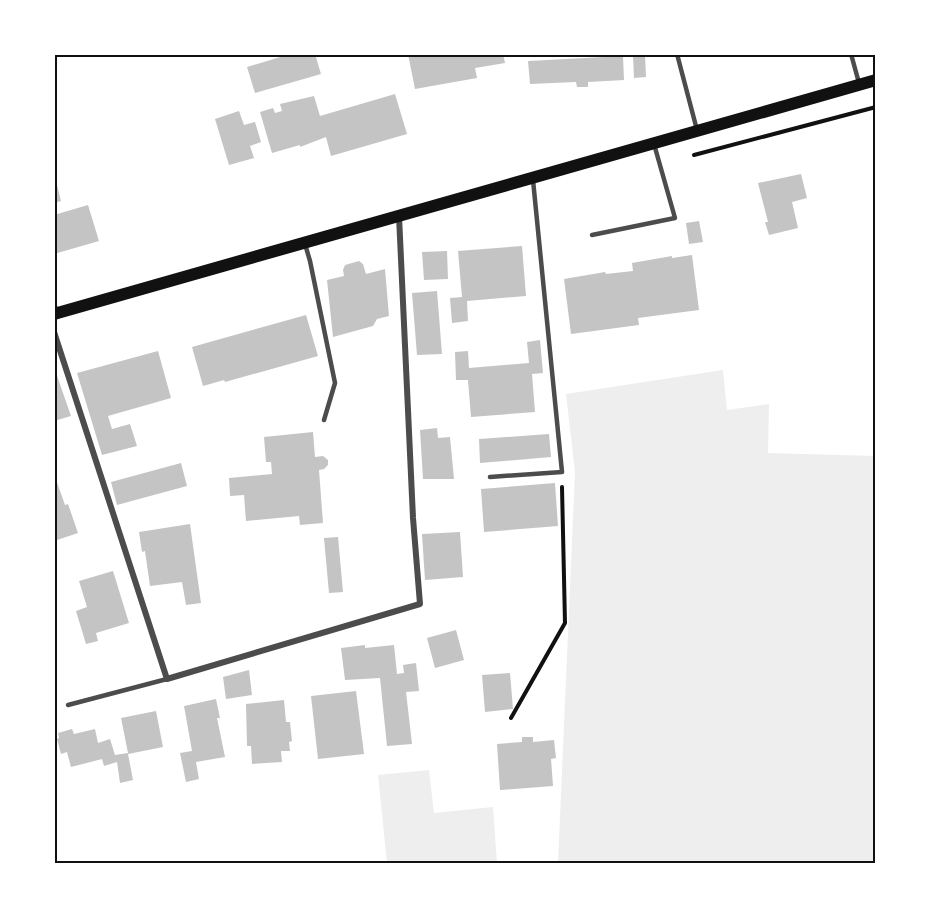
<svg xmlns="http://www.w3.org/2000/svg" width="930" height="917" viewBox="0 0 930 917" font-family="Karla,sans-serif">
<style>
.green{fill:#eee}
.building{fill:#c4c4c4}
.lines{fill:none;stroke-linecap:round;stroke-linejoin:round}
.path{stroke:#111;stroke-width:4}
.service{stroke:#4c4c4c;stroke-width:4.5}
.minor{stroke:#4c4c4c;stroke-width:6}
.secondary{stroke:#111;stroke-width:12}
.neatline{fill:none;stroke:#111;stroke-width:2}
</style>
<rect width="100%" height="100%" fill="#fff"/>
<g class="green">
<path d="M723,370L727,410L769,404L768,453L876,456V863H558L575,472L566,394Z"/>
<path d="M429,770L434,813L493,807L497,863H387L378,775Z"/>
</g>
<g class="building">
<path d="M290,54H315L321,74L255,93L247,67Z"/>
<path d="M408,54H503L505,63L475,68L477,78L415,89Z"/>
<path d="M645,55L646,77L634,78L633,56Z"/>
<path d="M623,56L624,80L588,82V87H577L576,82L530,84L528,61Z"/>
<path d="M395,94L407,134L331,156L326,137L300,147V145L272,153L260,112L273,108L275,113L282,111L280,104L314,96L320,116Z"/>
<path d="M239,111L244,125L255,122L261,142L250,146L254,158L229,165L215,119Z"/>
<path d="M54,173L61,201L54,203Z"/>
<path d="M801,174L807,198L792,202L798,228L769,235L765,222H768L758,183Z"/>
<path d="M88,205L99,241L54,254V215Z"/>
<path d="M699,221L703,242L689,244L686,223Z"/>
<path d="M522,246L526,296L467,301L468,321L452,323L450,298L462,297L458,251Z"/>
<path d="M447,251L448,279L424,280L422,252Z"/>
<path d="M692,255L699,310L638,318L639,325L571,334L564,279L605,272L606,274L633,271L632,263L672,256V258Z"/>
<path d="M359,261L363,264L366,274L385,269L389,316L377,319L373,326L333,337L327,280L344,276L343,270L345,265Z"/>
<path d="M437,291L442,354L417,355L412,293Z"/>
<path d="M306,315L318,356L225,382L224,380L203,386L192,347Z"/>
<path d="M540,340L543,373L532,374L535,412L471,417L468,380H456L455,352L468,351L469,368L529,363L527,342Z"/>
<path d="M158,351L171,398L108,416L112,429L130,424L137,446L102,455L77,373Z"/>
<path d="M54,367L71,416L54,421Z"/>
<path d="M437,428L438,438L450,437L454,479H423L420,430Z"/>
<path d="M313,432L315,457L323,456L328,460V465L324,469L319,470L323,523L300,525L299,516L246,521L244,495L230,496L229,478L272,474L271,462H266L264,437Z"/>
<path d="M549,434L551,457L480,463L479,439Z"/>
<path d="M181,463L187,486L117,505L111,482Z"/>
<path d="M54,474L65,505L68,504L78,533L57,540L54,532Z"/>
<path d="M555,483L558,526L484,532L481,489Z"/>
<path d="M190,524L201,603L186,605L182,582L150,586L145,551L142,552L139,532Z"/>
<path d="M460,532L463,577L425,580L422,534Z"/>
<path d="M338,537L343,592L329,593L324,538Z"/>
<path d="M113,571L129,623L96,633L98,641L86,644L76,611L87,607L79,581Z"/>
<path d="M456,630L464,660L435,668L427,638Z"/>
<path d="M365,645V648L394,645L397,674L404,673L403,665L416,663L419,691L406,692L412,744L387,746L380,678L345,680L341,648Z"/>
<path d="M249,670L252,695L226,699L223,677Z"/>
<path d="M510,673L513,709L485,712L482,675Z"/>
<path d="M356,691L364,754L318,759L311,696Z"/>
<path d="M216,699L220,718H217L225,757L196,762L199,779L186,782L180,753L192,751L184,706Z"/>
<path d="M284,700L286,722H290L292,741L289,742L290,751H281L282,762L252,764L251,746H247L246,704Z"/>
<path d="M156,711L163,747L128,754L133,780L120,783L117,762L104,766L102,759L71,767L67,752L61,754L57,739L59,738L58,733L72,729L74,734L95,729L98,743L110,739L115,755L128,753L121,718Z"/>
<path d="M522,737H533V742L554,740L556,758L551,759L553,786L500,790L497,744L522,742Z"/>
</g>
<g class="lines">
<g class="path">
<path d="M694,155L876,107"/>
<path d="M511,718L565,623L562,487"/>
</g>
<g class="service">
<path d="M677,54L697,130"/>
<path d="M851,54L859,83"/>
<path d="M592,235L675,218L654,144"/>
<path d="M305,244L310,261L335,383L324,420"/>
<path d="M54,303L57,313"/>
<path d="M490,477L562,472L533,180"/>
<path d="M68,705L167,679"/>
</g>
<path class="minor" d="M54,332L167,679L420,604L413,518L399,216"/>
<path class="secondary" d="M54,314L876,80"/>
</g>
<rect width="930" height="917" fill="none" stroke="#ffffff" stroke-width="111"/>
<rect x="56" y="56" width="818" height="806" class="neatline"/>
</svg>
